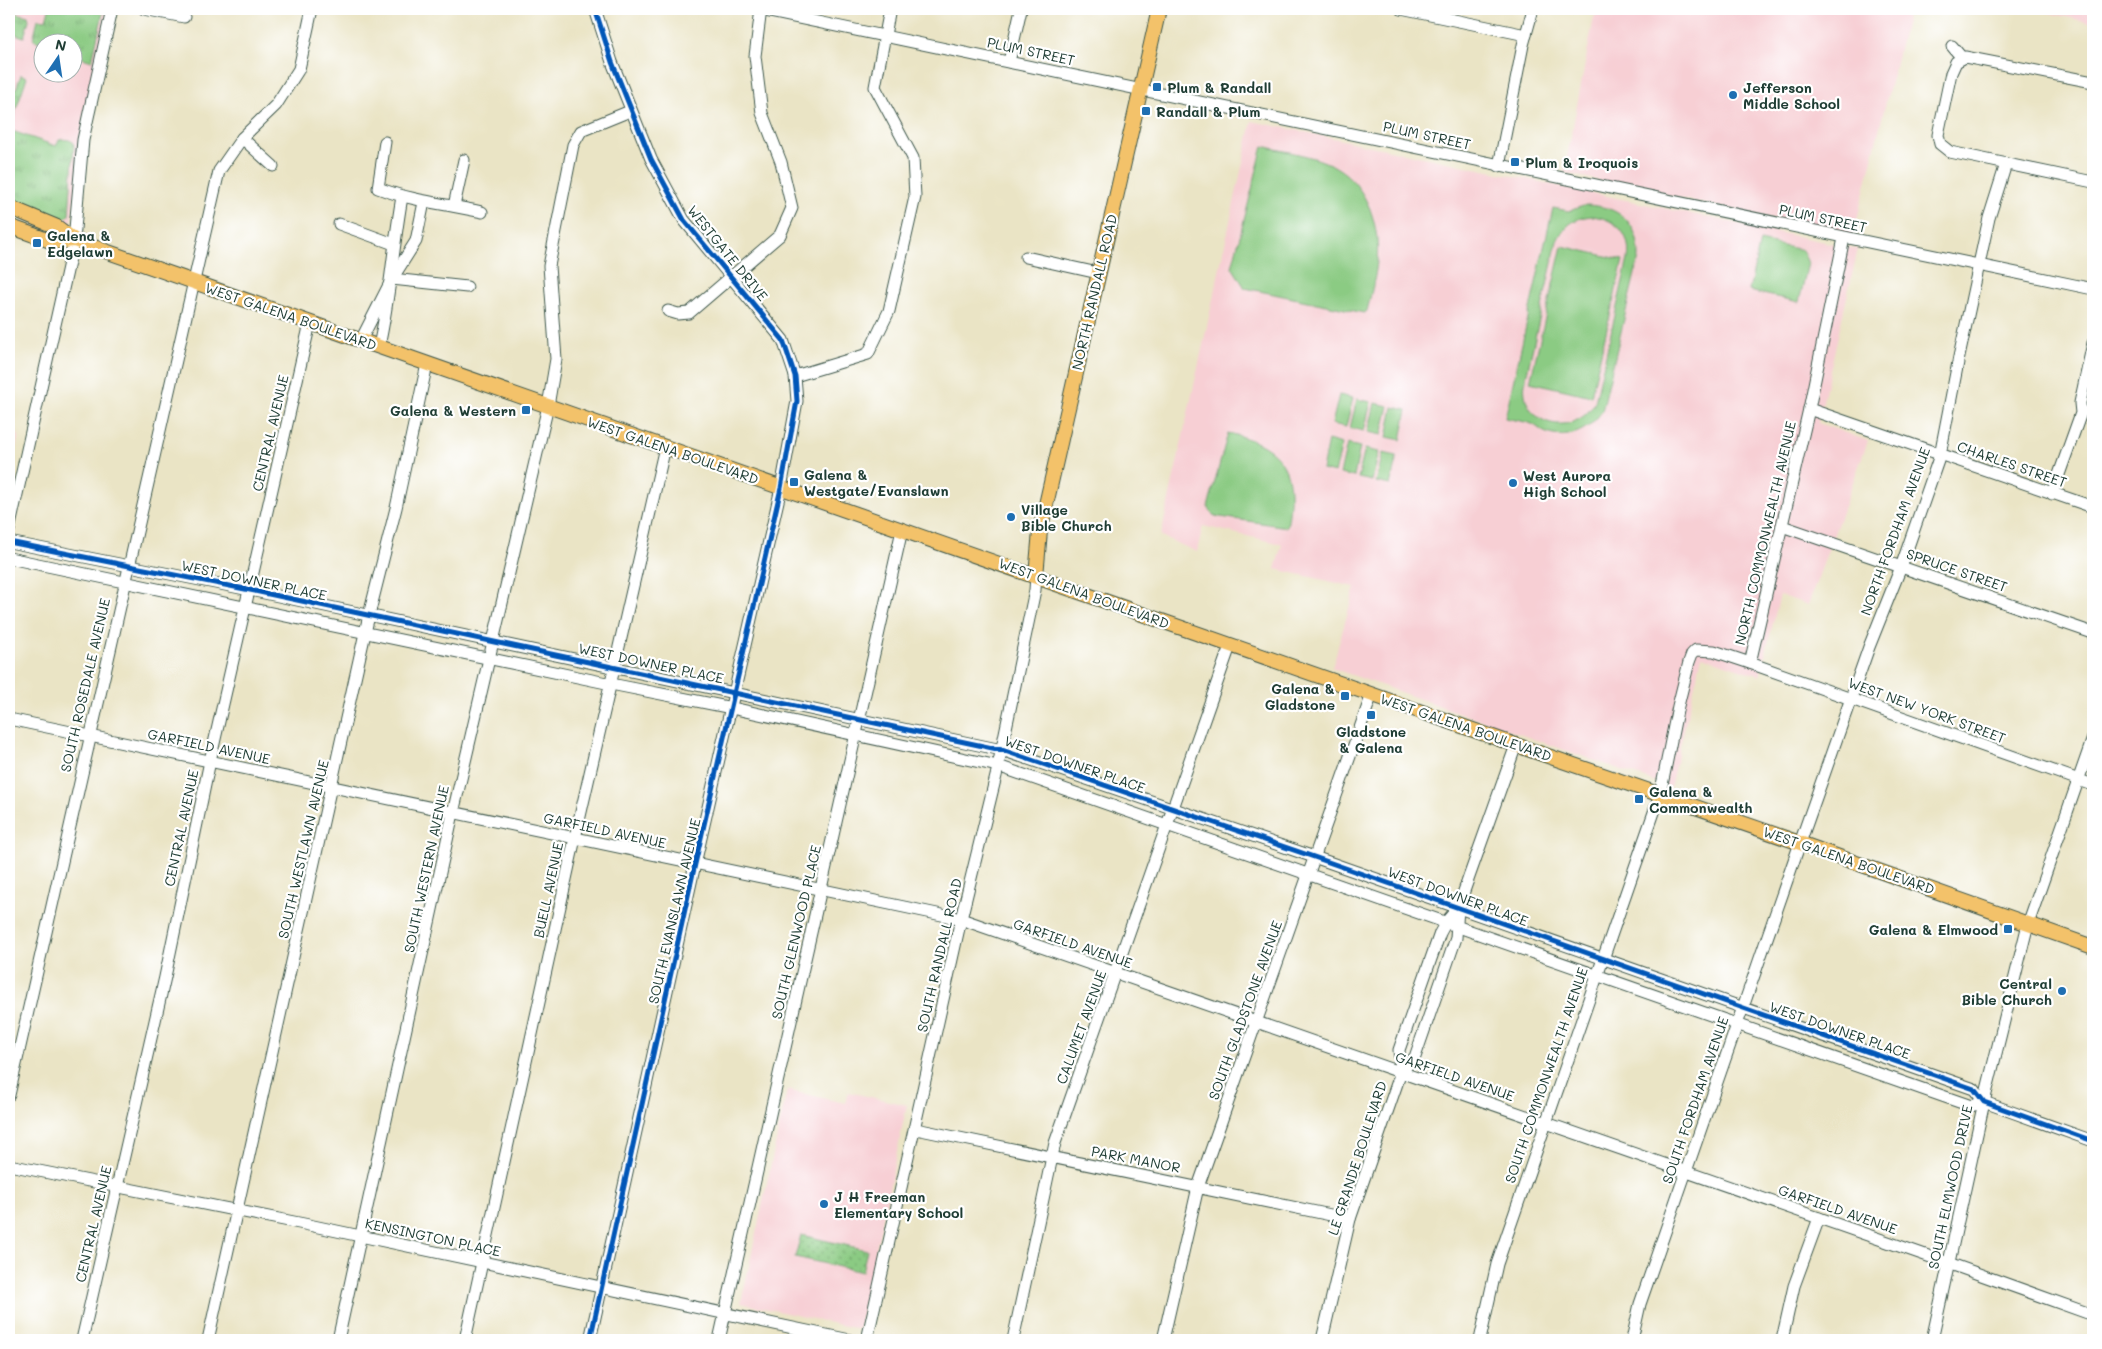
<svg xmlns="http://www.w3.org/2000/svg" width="2102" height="1349" viewBox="0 0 2102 1349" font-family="Mali,sans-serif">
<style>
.built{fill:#f7cfd4;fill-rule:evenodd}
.grass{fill:url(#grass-tufts);stroke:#55845c}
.park{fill:url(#park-dots);stroke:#55845c}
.pitch{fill:#8bcb83;stroke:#55845c;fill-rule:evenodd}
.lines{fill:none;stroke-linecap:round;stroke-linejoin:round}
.minor-casing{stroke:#3d564a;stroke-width:13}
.major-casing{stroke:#3d564a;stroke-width:16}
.minor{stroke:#fff;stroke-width:11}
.major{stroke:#f3c26a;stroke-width:14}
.cycleway-casing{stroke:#fff;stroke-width:8}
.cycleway{stroke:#0057b8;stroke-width:5}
.poi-dot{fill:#1f6fb2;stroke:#fff;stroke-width:2}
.labels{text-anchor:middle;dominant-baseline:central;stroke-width:4.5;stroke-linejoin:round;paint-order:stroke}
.street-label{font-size:14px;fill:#1f3d34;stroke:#fff}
.poi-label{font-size:14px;font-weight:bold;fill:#1f3d34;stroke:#fff;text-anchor:start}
</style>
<defs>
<pattern id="grass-tufts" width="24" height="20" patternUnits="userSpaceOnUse" patternTransform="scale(1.25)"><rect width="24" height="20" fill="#8bcb83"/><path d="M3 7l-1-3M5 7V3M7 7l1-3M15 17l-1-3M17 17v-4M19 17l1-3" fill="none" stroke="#71a66c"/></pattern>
<pattern id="park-dots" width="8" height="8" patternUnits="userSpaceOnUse" patternTransform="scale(1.25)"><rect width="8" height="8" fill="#8bcb83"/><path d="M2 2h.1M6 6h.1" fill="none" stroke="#71a66c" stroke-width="1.8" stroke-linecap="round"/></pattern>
</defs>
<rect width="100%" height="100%" fill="#fff"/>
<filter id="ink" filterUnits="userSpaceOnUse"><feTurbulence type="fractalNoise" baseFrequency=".02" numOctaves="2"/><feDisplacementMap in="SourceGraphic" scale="10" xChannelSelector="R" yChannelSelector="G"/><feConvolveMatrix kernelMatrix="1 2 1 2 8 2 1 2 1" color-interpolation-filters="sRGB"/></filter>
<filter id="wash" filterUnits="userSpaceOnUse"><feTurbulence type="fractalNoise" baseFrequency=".0096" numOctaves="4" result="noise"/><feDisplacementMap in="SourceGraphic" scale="20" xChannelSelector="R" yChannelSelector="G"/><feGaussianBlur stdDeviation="1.12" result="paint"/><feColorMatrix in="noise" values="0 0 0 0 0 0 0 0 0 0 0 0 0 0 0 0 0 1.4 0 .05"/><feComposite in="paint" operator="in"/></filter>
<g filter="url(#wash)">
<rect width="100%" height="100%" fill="#eae4c5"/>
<g class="built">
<path d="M9,9H107L70,226L9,204ZM42,42H72V72H42Z"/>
<path d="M1602,9H1909L1853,236L1564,173L1594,17Z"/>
<path d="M2031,9H2093V23Z"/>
<path d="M1252,121L1858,249L1818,423L1868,441L1808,605L1780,595L1760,676L1702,656L1670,787L1332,668L1355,587L1275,569L1282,544L1203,526L1197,552L1161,536Z"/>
<path d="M9,432L19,435L9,474Z"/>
<path d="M787,1090L845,1103L848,1092L907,1105L859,1329L741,1303Z"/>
</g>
<g class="grass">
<path d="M49,9H104L92,61L73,55L72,42H42V44L33,39L38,19L46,20Z"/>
<path d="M9,11L28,16L29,20L24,37L9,32Z"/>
<path d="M21,75L27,77L9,130L56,146L59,140C64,139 70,139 74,143L69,215L62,222L9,202V92L16,89Z"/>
</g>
<path class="park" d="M801,1235L867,1250L862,1272L795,1257Z"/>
<g class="pitch">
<path d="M1263,146C1286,152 1313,155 1334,166C1352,176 1362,190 1370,209C1384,248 1376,273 1367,311L1364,313L1245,288L1232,267Z"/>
<path d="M1586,205C1620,206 1639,223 1639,257L1602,411C1591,429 1570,440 1549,434C1542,432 1538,427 1532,424C1524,421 1513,420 1505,418L1553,208L1569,211ZM1591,216C1615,218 1632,234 1628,259L1595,402C1575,440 1519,426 1525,382L1557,241C1564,226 1574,218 1591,216Z"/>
<path d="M1760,241L1802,250L1808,263L1799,302L1749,291Z"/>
<path d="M1562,246L1623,260L1591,396L1530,382Z"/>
<path d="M1339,395L1353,398L1346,427L1332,424Z"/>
<path d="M1357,399L1371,402L1364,431L1350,428Z"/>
<path d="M1375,403L1389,406L1382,435L1368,432Z"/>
<path d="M1393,407L1407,410L1401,440L1387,437Z"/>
<path d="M1228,433C1285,446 1297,472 1287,527L1214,516L1208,507Z"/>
<path d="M1328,440L1342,444L1335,473L1322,470Z"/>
<path d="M1347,444L1360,447L1354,477L1340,474Z"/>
<path d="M1365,449L1379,452L1372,481L1358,478Z"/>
<path d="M1383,453L1397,456L1390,485L1376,482Z"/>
</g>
</g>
<g filter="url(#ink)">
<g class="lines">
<g class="minor-casing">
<g id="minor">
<path d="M144,9L184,17"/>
<path d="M755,9L2093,289"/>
<path d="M1401,9L1526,35"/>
<path d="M1952,46L1962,58"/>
<path d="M1009,62L1021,9"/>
<path d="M2093,82L1965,57L1956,62L1951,73L1938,135L1940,144L1950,152L2093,182"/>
<path d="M242,138L273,166"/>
<path d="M385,142L378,188C412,201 446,204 482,212"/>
<path d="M1499,166L1523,45L1533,9"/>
<path d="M454,206L464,160"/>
<path d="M339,224L394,244"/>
<path d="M1026,257L1098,273"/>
<path d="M392,279L467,287"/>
<path d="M668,311L678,314L689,313L780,235L792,208L781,162L762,113L755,56L761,9"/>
<path d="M361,340L392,279L416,241L424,202"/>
<path d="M379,346C390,297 393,247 402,197"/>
<path d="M795,376L868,354L889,311L915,197L913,158L875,87L890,9"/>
<path d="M1809,409L2093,507"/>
<path d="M2052,494L2081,413L2080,403L2093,343"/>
<path d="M1782,526L2093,633"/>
<path d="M9,530L74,240L83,140L112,9"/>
<path d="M9,542L250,590L1002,750L1314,857L1974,1089L1984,1102L2093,1141"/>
<path d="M9,558L611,684L732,708L998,766L1971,1106L1984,1102"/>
<path d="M1750,663L1809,409L1844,238"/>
<path d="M9,719L961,919L1948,1263L2093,1315"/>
<path d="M1401,1072L1415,1057L1456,938L1458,908L1516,745"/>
<path d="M9,1095L219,171L242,138L276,105L299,69L312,9"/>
<path d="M916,1129L1350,1219"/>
<path d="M9,1165L304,1224L850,1340"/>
<path d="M82,1340L165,977L210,761L310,323"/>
<path d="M208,1340L369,615L396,508L427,364"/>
<path d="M338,1340L453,813L548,406L556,359L549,266L573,145L581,131L630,111"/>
<path d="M465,1340L575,838L665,447"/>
<path d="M590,1340L695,864L781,488L797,401L795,376L783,340L684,220L651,159L612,62L595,9"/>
<path d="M719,1340L902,530"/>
<path d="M867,1340L961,919L996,776L1035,590L1036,576"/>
<path d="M1013,1340L1055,1143L1230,646"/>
<path d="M1163,1340L1198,1187L1372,694"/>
<path d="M1322,1340L1350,1219L1401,1072L1399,1050L1440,933L1446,922L1458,908"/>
<path d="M1480,1340L1497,1264L1660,795L1678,706L1689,662L1692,654L1696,650L1714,651L1750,663L2093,785"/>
<path d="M1632,1340L1640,1304L1800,843L1869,647L1901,567L1940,455L1959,357L1989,218L2006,164"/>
<path d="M1782,1340L1794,1286L1819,1218"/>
<path d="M1932,1340L1984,1102L2028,924L2093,738"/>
</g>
</g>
<g class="major-casing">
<g id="major">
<path d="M9,207L57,227L74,240L1516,745L1800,843L2093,947"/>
<path d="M9,226L53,242L74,240"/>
<path d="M1036,576L1040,531L1159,9"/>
</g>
</g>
<use href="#minor" class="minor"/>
<use href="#major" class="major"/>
<g class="cycleway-casing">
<g id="cycleway">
<path d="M9,542L250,590L1002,750L1314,857L1974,1089L1984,1102L2093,1141"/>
<path d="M590,1340L695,864L781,488L797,401L795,376L783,340L684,220L651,159L612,62L595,9"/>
</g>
</g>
<use href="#cycleway" class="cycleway"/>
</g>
</g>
<g class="poi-dot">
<rect x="1152" y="82" width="10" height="10" rx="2.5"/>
<circle cx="1733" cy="95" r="5"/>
<rect x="1141" y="106" width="10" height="10" rx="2.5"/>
<rect x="1510" y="157" width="10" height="10" rx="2.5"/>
<rect x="32" y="238" width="10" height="10" rx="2.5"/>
<rect x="521" y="405" width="10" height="10" rx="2.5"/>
<rect x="789" y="477" width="10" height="10" rx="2.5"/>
<circle cx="1513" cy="483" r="5"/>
<circle cx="1011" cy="517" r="5"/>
<rect x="1340" y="691" width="10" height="10" rx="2.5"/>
<rect x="1366" y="710" width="10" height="10" rx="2.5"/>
<rect x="1634" y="794" width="10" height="10" rx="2.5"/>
<rect x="2003" y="924" width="10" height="10" rx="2.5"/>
<circle cx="2062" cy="991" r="5"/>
<circle cx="824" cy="1204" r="5"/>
</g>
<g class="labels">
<g class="street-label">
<text transform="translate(1031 51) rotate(12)">PLUM STREET</text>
<text transform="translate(1427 135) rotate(12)">PLUM STREET</text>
<text transform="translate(1823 218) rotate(12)">PLUM STREET</text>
<text transform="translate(728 253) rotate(51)">WESTGATE DRIVE</text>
<text transform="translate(1094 292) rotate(-77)">NORTH RANDALL ROAD</text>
<text transform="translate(291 316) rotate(19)">WEST GALENA BOULEVARD</text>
<text transform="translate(270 433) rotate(-77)">CENTRAL AVENUE</text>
<text transform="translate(673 450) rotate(19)">WEST GALENA BOULEVARD</text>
<text transform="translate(2012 464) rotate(19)">CHARLES STREET</text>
<text transform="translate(1895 531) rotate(-70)">NORTH FORDHAM AVENUE</text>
<text transform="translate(1765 533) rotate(-77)">NORTH COMMONWEALTH AVENUE</text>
<text transform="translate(1957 570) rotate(19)">SPRUCE STREET</text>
<text transform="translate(254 580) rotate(12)">WEST DOWNER PLACE</text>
<text transform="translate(1084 593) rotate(20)">WEST GALENA BOULEVARD</text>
<text transform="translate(651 663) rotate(12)">WEST DOWNER PLACE</text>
<text transform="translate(85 685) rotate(-77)">SOUTH ROSEDALE AVENUE</text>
<text transform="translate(1927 710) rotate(20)">WEST NEW YORK STREET</text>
<text transform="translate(1466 727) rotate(19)">WEST GALENA BOULEVARD</text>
<text transform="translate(209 746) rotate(12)">GARFIELD AVENUE</text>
<text transform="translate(1075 764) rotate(19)">WEST DOWNER PLACE</text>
<text transform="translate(181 828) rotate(-78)">CENTRAL AVENUE</text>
<text transform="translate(605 830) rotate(12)">GARFIELD AVENUE</text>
<text transform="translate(303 849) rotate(-77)">SOUTH WESTLAWN AVENUE</text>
<text transform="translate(1849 860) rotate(19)">WEST GALENA BOULEVARD</text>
<text transform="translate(426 869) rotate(-78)">SOUTH WESTERN AVENUE</text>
<text transform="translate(548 890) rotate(-78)">BUELL AVENUE</text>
<text transform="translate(1458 896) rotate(20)">WEST DOWNER PLACE</text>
<text transform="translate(674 911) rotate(-77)">SOUTH EVANSLAWN AVENUE</text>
<text transform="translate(796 932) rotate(-77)">SOUTH GLENWOOD PLACE</text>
<text transform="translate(1073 943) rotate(19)">GARFIELD AVENUE</text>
<text transform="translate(939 955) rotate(-77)">SOUTH RANDALL ROAD</text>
<text transform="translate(1245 1010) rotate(-70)">SOUTH GLADSTONE AVENUE</text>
<text transform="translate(1081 1027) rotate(-70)">CALUMET AVENUE</text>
<text transform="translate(1840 1030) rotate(19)">WEST DOWNER PLACE</text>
<text transform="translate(1546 1075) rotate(-71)">SOUTH COMMONWEALTH AVENUE</text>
<text transform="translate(1455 1076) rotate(19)">GARFIELD AVENUE</text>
<text transform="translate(1695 1100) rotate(-71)">SOUTH FORDHAM AVENUE</text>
<text transform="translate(1357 1158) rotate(-72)">LE GRANDE BOULEVARD</text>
<text transform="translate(1136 1159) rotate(11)">PARK MANOR</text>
<text transform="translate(1950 1187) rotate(-78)">SOUTH ELMWOOD DRIVE</text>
<text transform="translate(1838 1209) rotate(19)">GARFIELD AVENUE</text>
<text transform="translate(93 1224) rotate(-77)">CENTRAL AVENUE</text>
<text transform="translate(433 1237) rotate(12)">KENSINGTON PLACE</text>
</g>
<g class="poi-label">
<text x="1167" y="87">Plum &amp; Randall</text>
<text x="1743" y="87">Jefferson<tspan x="1743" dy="16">Middle School</tspan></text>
<text x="1156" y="111">Randall &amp; Plum</text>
<text x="1525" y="162">Plum &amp; Iroquois</text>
<text x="47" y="235">Galena &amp;<tspan x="47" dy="16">Edgelawn</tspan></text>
<text x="516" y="410" text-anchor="end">Galena &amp; Western</text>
<text x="804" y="474">Galena &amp;<tspan x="804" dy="16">Westgate/Evanslawn</tspan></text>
<text x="1523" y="475">West Aurora<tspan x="1523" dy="16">High School</tspan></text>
<text x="1021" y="509">Village<tspan x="1021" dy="16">Bible Church</tspan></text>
<text x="1335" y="688" text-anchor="end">Galena &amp;<tspan x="1335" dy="16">Gladstone</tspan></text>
<text x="1371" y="731" text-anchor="middle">Gladstone<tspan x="1371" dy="16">&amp; Galena</tspan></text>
<text x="1649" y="791">Galena &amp;<tspan x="1649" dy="16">Commonwealth</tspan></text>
<text x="1998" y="929" text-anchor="end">Galena &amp; Elmwood</text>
<text x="2052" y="983" text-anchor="end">Central<tspan x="2052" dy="16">Bible Church</tspan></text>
<text x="834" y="1196">J H Freeman<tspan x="834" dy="16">Elementary School</tspan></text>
</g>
</g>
<rect width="2102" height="1349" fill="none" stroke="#fff" stroke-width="30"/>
<g transform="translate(58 58) rotate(13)"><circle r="24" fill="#ffffff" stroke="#a5b1ae"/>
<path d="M0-4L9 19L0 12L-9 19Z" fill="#1f6fb2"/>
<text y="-8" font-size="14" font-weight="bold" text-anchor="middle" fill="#1f3d34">N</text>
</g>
</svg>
